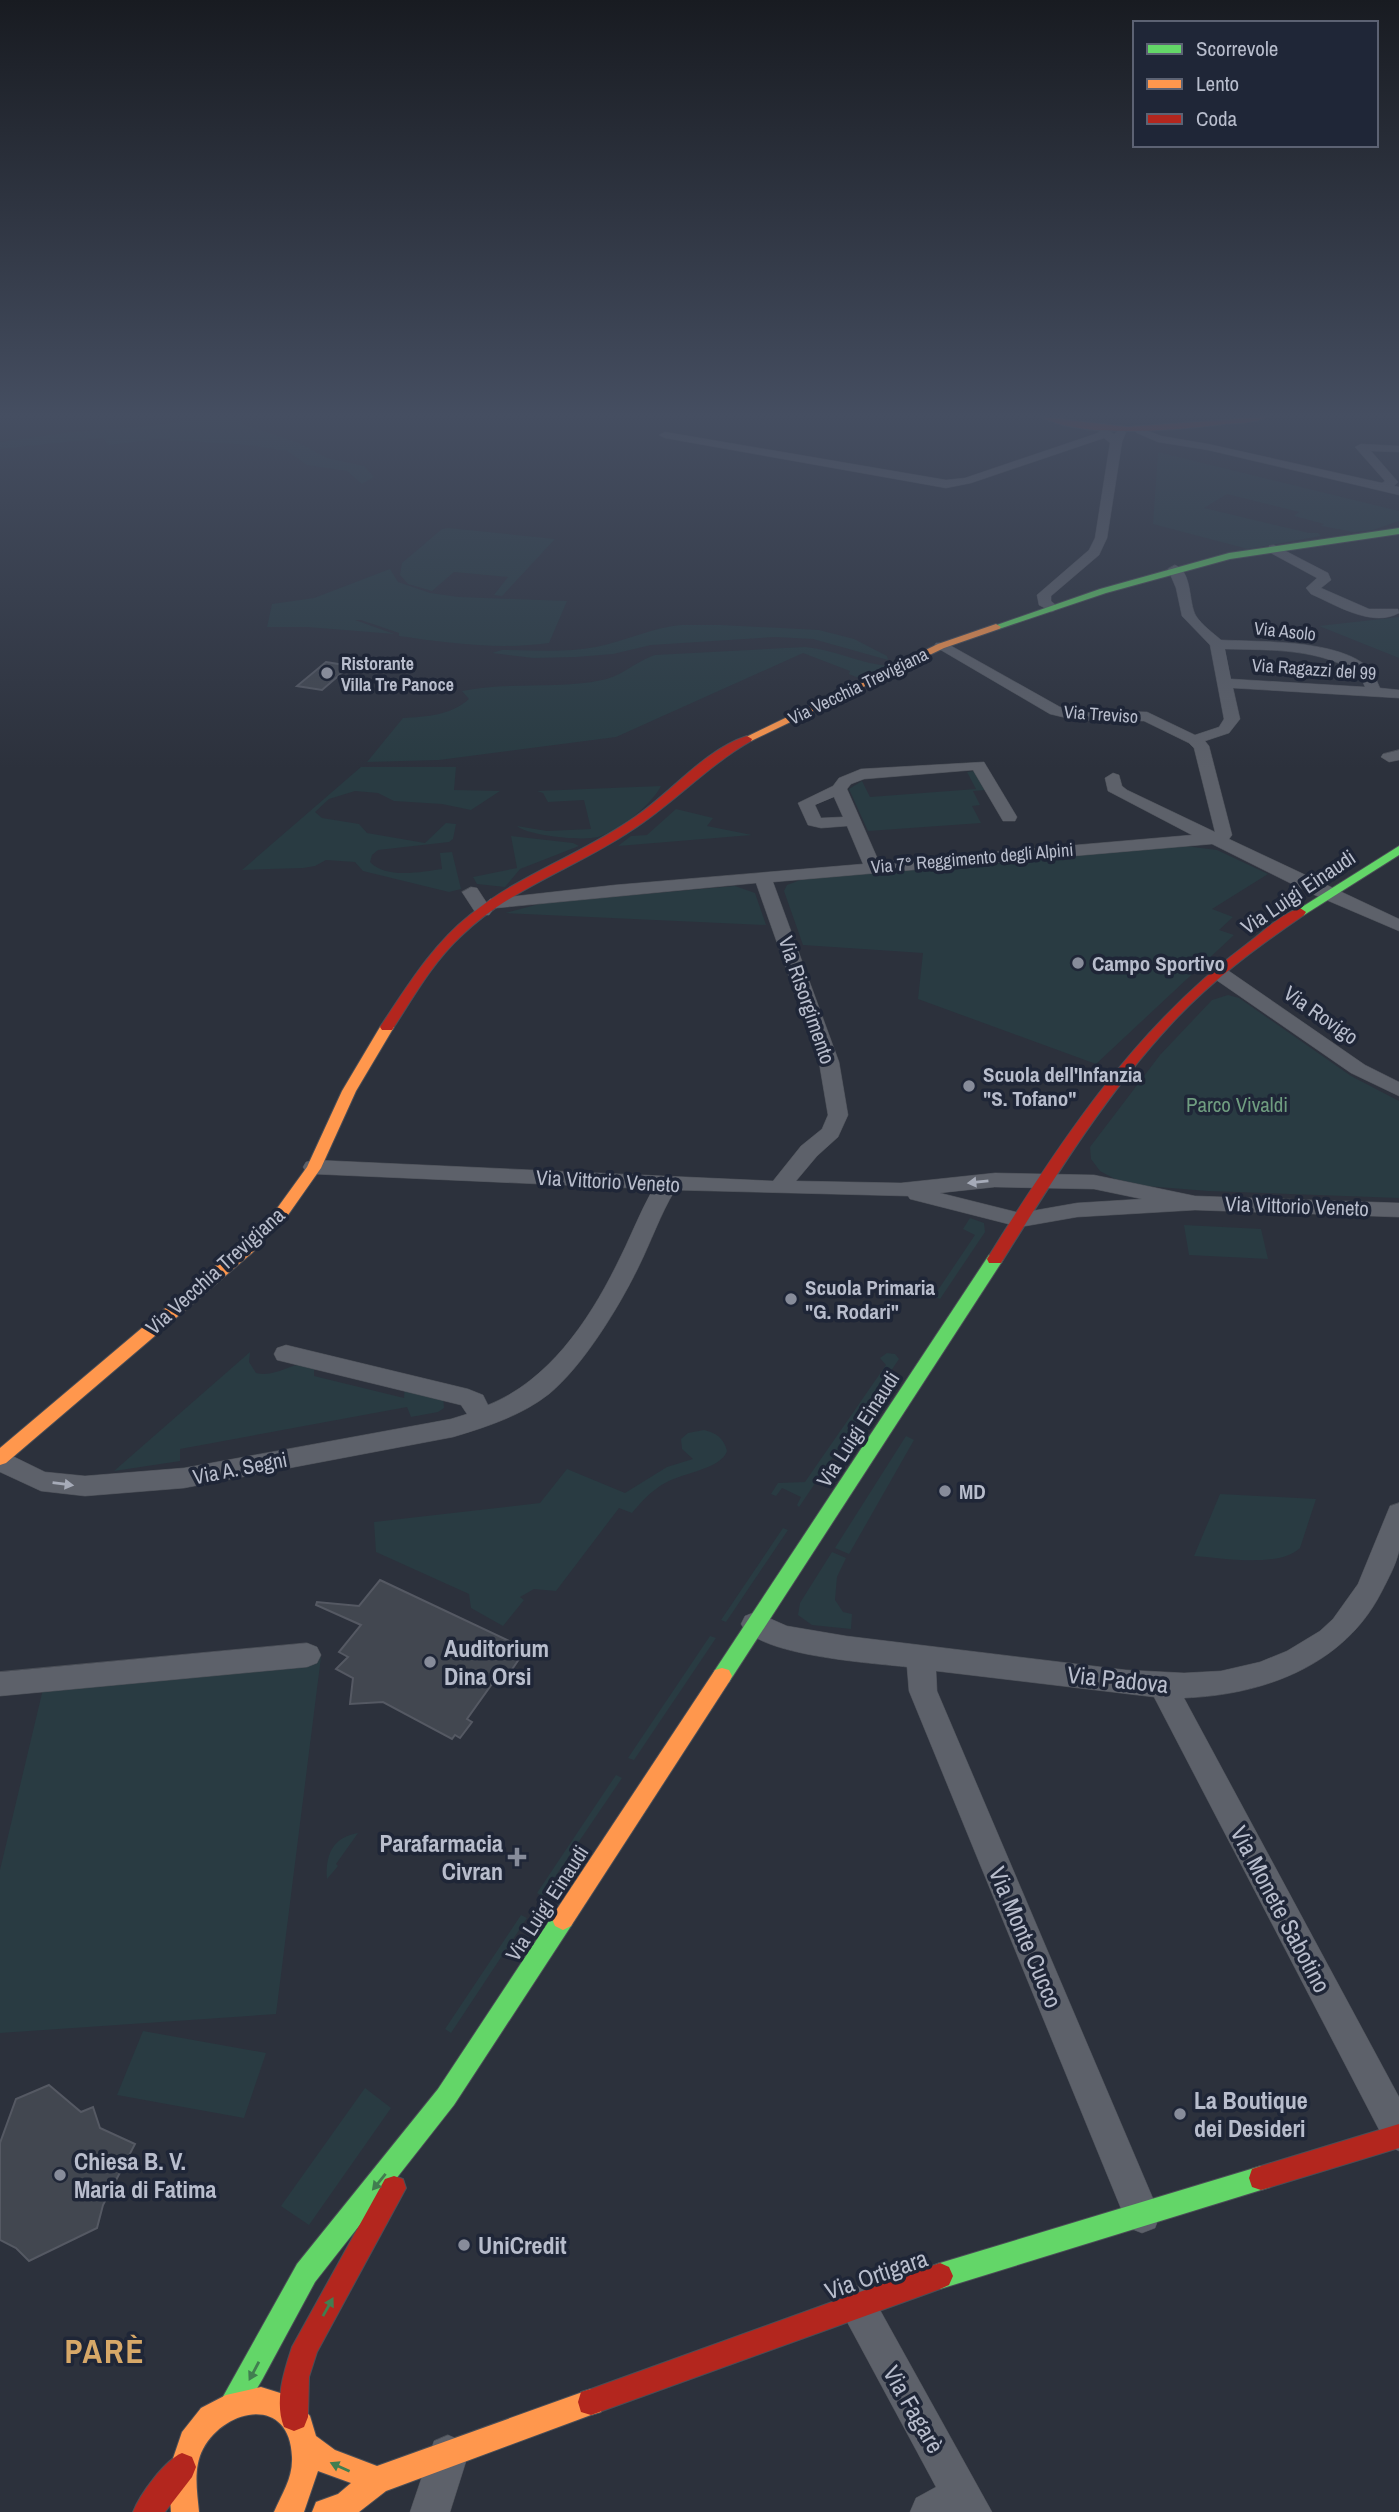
<svg xmlns="http://www.w3.org/2000/svg" width="1399" height="2512" viewBox="0 0 1399 2512" font-family="'Archivo Narrow',sans-serif">
<style>
.green{fill:#293b42}
.building{fill:#424750;stroke:#555963;stroke-width:2}
.lines{fill:none;stroke-linecap:round;stroke-linejoin:round}
.street-casing{stroke:#4a4e56;stroke-width:1}
.fast-casing{stroke:#4a4e56;stroke-width:2}
.slow-casing{stroke:#4a4e56;stroke-width:2}
.jam-casing{stroke:#4a4e56;stroke-width:2}
.street{fill:#5d616a;fill-rule:evenodd}
.fast{fill:#63d668;fill-rule:evenodd}
.slow{fill:#ff974d;fill-rule:evenodd}
.jam{fill:#b3261e;fill-rule:evenodd}
.oneway{fill:#a6abb8}
.oneway2{fill:#417e50}
.poi-dot{fill:#878c9a;stroke:#1f2637;stroke-width:2.5}
.labels{text-anchor:middle;dominant-baseline:central;stroke-width:7;stroke-linejoin:round;paint-order:stroke}
.far-street-label{font-size:18px;fill:#b8bdcc;stroke:#1f2637}
.far-poi-label{font-size:18px;font-weight:bold;fill:#b8bdcc;stroke:#1f2637;text-anchor:start}
.street-label{font-size:21px;fill:#b8bdcc;stroke:#1f2637}
.poi-label{font-size:21px;font-weight:bold;fill:#b8bdcc;stroke:#1f2637;text-anchor:start}
.park-label{font-size:21px;fill:#6f9d80;stroke:#1f2637}
.near-poi-label{font-size:24px;font-weight:bold;fill:#b8bdcc;stroke:#1f2637;text-anchor:start}
.near-street-label{font-size:24px;fill:#b8bdcc;stroke:#1f2637}
.near-district-label{font-size:33px;font-weight:bold;letter-spacing:2px;fill:#d7a868;stroke:#1f2637}
</style>
<rect width="100%" height="100%" fill="#2c313c"/>
<g class="green">
<path d="M207,417H243L240,421L245,425L299,443L327,458L364,466L374,477L362,484L347,471L307,465L287,451L248,445L157,439L109,445L103,438L0,449V442L71,432L150,426Z"/>
<path d="M1158,452L1399,511V521L1373,530L1354,532L1321,526L1324,524L1294,516L1299,512L1227,494L1204,508L1309,533H1318L1321,536L1248,549L1153,524Z"/>
<path d="M442,529L448,528L555,539L502,596L494,595L508,577L454,572L432,591L408,584L400,575L402,563Z"/>
<path d="M390,569L398,582L430,593L459,597L567,601L549,643C500,650 447,643 399,636V633L361,620H355L394,634L308,627H267L272,604L314,598Z"/>
<path d="M1399,617V658L1319,626Z"/>
<path d="M681,625H721L819,630L854,639L887,656L888,660L813,639L775,637L651,645L613,654L576,657L533,658L492,653L502,650C533,650 565,653 596,647C625,641 651,628 681,625Z"/>
<path d="M805,647C835,650 859,663 888,666L861,679L849,674L850,671L803,653L616,737L439,760L367,762L403,718C426,717 452,715 469,699L462,691C508,681 556,690 602,680C623,676 636,661 655,655Z"/>
<path d="M361,767H456L454,790L500,791L471,810L442,804L394,801L378,793L355,791L329,799L315,812L322,818L359,824L367,833L425,843L446,823L456,824L453,839L449,842L378,850L372,855L370,862C386,879 421,872 442,869L440,853L452,852L461,889L449,892L363,871L355,862L326,860L315,866L303,868L242,870Z"/>
<path d="M974,771L985,790L973,791L980,805L972,806L981,823L868,831L849,789L862,781L870,797L976,789L967,772Z"/>
<path d="M661,786C651,805 619,831 598,837C582,841 529,836 517,826L547,831L591,829L584,800L548,802L543,793L537,791Z"/>
<path d="M676,809L713,818L707,826L752,835L618,846L631,836L647,835Z"/>
<path d="M511,836L573,843L579,846L520,869L505,887L477,884L473,877L517,868Z"/>
<path d="M1185,846L1217,850L1268,874L1212,909L1233,917L1219,930L1234,935L1096,1064L918,999L923,953L803,945L784,891L787,885L803,879Z"/>
<path d="M735,886L755,893L766,925L505,913L543,903Z"/>
<path d="M1228,995L1239,998L1351,1076L1399,1101V1198L1208,1191L1146,1186L1115,1179L1100,1171L1091,1159L1090,1147L1160,1055L1212,1000Z"/>
<path d="M970,1218L984,1223L985,1232L940,1299L934,1296L975,1235L963,1229Z"/>
<path d="M1184,1225L1261,1229L1268,1259L1189,1255Z"/>
<path d="M250,1352L249,1362L256,1373C278,1378 292,1360 314,1364V1376L404,1398L405,1385L443,1397L444,1408L438,1412L411,1417L407,1407L180,1449V1461L114,1471Z"/>
<path d="M887,1353L895,1354L899,1359L799,1507L797,1505L801,1497L782,1488L776,1496L771,1494L778,1483L805,1482L886,1365L880,1358Z"/>
<path d="M704,1430C716,1433 724,1438 727,1451C721,1469 682,1473 665,1483C651,1491 642,1501 632,1513L619,1508L556,1591L534,1589L520,1597L524,1600L503,1626L471,1608L469,1594L376,1552L374,1522L540,1503L567,1469L625,1493L667,1467L693,1459L682,1449L681,1439L688,1433Z"/>
<path d="M906,1436L914,1440L849,1554L835,1548Z"/>
<path d="M1220,1494L1316,1499L1300,1548C1280,1568 1221,1558 1194,1556Z"/>
<path d="M783,1528L788,1530L726,1622L721,1620Z"/>
<path d="M832,1552L846,1558L837,1577L835,1600L843,1612L852,1614L851,1629L812,1625L798,1615L800,1603Z"/>
<path d="M710,1636L716,1638L634,1760L628,1758Z"/>
<path d="M321,1657L276,2014L0,2033V1870L43,1689Z"/>
<path d="M616,1775L622,1778L542,1896L537,1893Z"/>
<path d="M358,1833L336,1864L338,1866L327,1879C325,1855 333,1837 358,1833Z"/>
<path d="M521,1915L527,1918L451,2033L445,2029Z"/>
<path d="M143,2031L266,2053L244,2118L117,2095Z"/>
<path d="M365,2088L391,2108L309,2225L281,2206Z"/>
</g>
<g class="building">
<path d="M326,662L350,666L322,690L297,686Z"/>
<path d="M380,1580L526,1649L500,1687L492,1684L467,1719L472,1722L460,1738L455,1735L452,1739L383,1702L350,1704L353,1678L336,1669L348,1657L339,1652L361,1625L316,1605L317,1602L359,1606Z"/>
<path d="M49,2085L81,2112L93,2107L100,2128L135,2144L103,2205L97,2228L29,2261L16,2248L0,2240V2143L16,2099Z"/>
</g>
<g class="lines">
<g class="street-casing">
<g id="street">
<path d="M1141,428L1161,436L1208,444L1382,483L1385,481L1355,447L1361,444L1399,446V452L1371,451L1398,482L1394,486L1399,487V495L1208,450L1158,442L1137,433L1135,431Z"/>
<path d="M1120,429L1126,432L1122,442L1107,538L1099,555L1051,596V601L1059,608L1052,612L1039,605L1037,595L1089,550L1095,538L1110,443L1104,438L971,483L946,488L665,438L659,435L665,432L946,480L965,478L1098,433L1100,430H1108L1114,434Z"/>
<path d="M1274,545L1328,573L1331,580L1321,588L1369,609H1398L1399,613C1372,628 1336,605 1311,594L1306,588L1317,578L1269,552V546Z"/>
<path d="M1175,565C1193,572 1188,602 1196,616C1202,625 1213,633 1221,640C1261,642 1340,639 1370,669C1375,674 1377,682 1380,688L1399,690V698L1233,688L1240,719L1229,733L1205,741L1209,746L1232,835L1229,839L1399,919V931L1310,893L1212,844L773,882L839,1062L848,1115L838,1137L817,1156L796,1181L901,1183L995,1173L1094,1175L1195,1196L1399,1203V1217L1195,1210L1077,1217L1020,1227L910,1199L908,1196L675,1190C660,1215 651,1242 638,1268C619,1307 583,1366 549,1394C521,1416 486,1427 453,1437L184,1488L85,1496L41,1491L0,1472V1450L45,1472L85,1476L184,1468L451,1419L467,1414L461,1405L277,1360L274,1354L277,1348L286,1345L468,1389L483,1395L488,1405C548,1381 588,1322 616,1266C629,1241 639,1214 653,1189L314,1174L306,1172L303,1167L306,1162L314,1160L773,1181L801,1146L822,1129L828,1115L819,1062L756,883L496,908L487,903L490,899L615,885L863,864L847,826L821,828L808,825L798,803L833,786L839,778L861,769L984,762L1017,817L1015,821H1003L973,770L864,779L851,784L847,789L879,862L1192,835L1108,791L1105,778L1113,773L1119,775L1122,786L1127,790L1215,832L1194,748L1189,743L1144,721L1075,720L1050,714L934,646L936,643H946L1060,707L1075,710L1147,712L1195,735L1219,727L1224,719L1210,645L1182,616L1176,588L1168,569ZM1225,649C1270,650 1322,648 1360,675L1365,687L1231,679ZM834,797L843,817L821,818L815,805ZM995,1187L1094,1189L1142,1199L1077,1203L1020,1213L940,1193Z"/>
<path d="M1399,750V760L1389,762L1381,757L1383,754Z"/>
<path d="M471,887L477,888L492,911L489,915H477L462,892Z"/>
<path d="M1219,967L1226,969L1365,1065L1399,1082V1096L1351,1073L1212,977L1210,973Z"/>
<path d="M1399,1503C1399,1518 1399,1536 1399,1551C1396,1565 1388,1579 1382,1591C1345,1665 1264,1695 1184,1698L1399,2097V2151L1387,2145L1154,1697L936,1671L937,1691L1160,2215L1155,2228L1142,2233L1129,2228L909,1691L907,1667C872,1663 757,1656 741,1624L745,1616L755,1612L787,1626L846,1636L1126,1670L1184,1673L1221,1671L1260,1662L1287,1651L1320,1631L1333,1619L1358,1584L1390,1506Z"/>
<path d="M307,1643L317,1647L321,1655L317,1663L307,1667L0,1696V1672Z"/>
<path d="M857,2286L870,2292L992,2512H910L916,2498L936,2487L838,2305L844,2292Z"/>
<path d="M448,2435L462,2441L468,2455L450,2512H410L434,2441Z"/>
</g>
</g>
<g class="fast-casing">
<g id="fast">
<path d="M1399,528V534L1230,559L1106,593L999,629L991,627L1100,589L1229,553Z"/>
<path d="M1399,846V855L1304,915L1300,916L1294,912Z"/>
<path d="M995,1254L1003,1259L1001,1263L729,1682L722,1684L715,1682L712,1676L715,1670L989,1255Z"/>
<path d="M563,1908L571,1912L574,1919L571,1926L454,2105L315,2282L262,2380L243,2412L233,2415L223,2412L220,2402L297,2264L438,2089L555,1912Z"/>
<path d="M1261,2166L1270,2169L1273,2178L1270,2187L1261,2190L940,2289L931,2285L927,2276L931,2267L940,2263Z"/>
</g>
</g>
<g class="slow-casing">
<g id="slow">
<path d="M996,624L1001,627L999,629L944,648L751,741L742,739L938,644Z"/>
<path d="M387,1023L394,1027L356,1091L321,1168L288,1215L252,1253L6,1463L0,1465V1448L240,1245L278,1207L307,1167L342,1091L380,1027Z"/>
<path d="M722,1668L729,1670L732,1676L729,1682L571,1926L563,1930L555,1926L552,1919L555,1912L715,1670Z"/>
<path d="M261,2387L293,2397L310,2416L316,2436L335,2450L377,2466L591,2389L601,2392L604,2402L601,2412L591,2415L386,2491L359,2512H312L316,2502L338,2494L351,2483L318,2471L304,2512H274C282,2493 293,2478 292,2457C290,2396 226,2407 203,2449C193,2468 197,2491 199,2512H171L168,2473L182,2432L201,2408L226,2395Z"/>
</g>
</g>
<g class="jam-casing">
<g id="jam">
<path d="M1042,417L1127,427L1266,417C1255,423 1237,423 1224,424C1177,430 1083,439 1042,417Z"/>
<path d="M747,736L752,739L751,741C707,766 674,803 632,830C576,868 510,888 461,936C432,963 413,998 392,1030H382L380,1027C407,987 432,945 470,915C520,874 583,854 635,817C672,792 704,750 747,736Z"/>
<path d="M1300,908L1306,912L1304,915C1257,947 1211,981 1172,1023C1105,1095 1053,1180 1001,1263H989L987,1259C1059,1143 1136,1026 1247,944C1263,932 1281,914 1300,908Z"/>
<path d="M1399,2124V2148L1261,2190L1252,2187L1249,2178L1252,2169L1261,2166Z"/>
<path d="M394,2176L403,2179L406,2188L317,2352L309,2377L308,2417L304,2427L294,2431L284,2427C274,2402 284,2371 292,2347L385,2179Z"/>
<path d="M940,2263L949,2267L953,2276L949,2285L940,2289L591,2415L581,2412L578,2402L581,2392L591,2389Z"/>
<path d="M182,2453L192,2457L196,2467L192,2477L165,2512H133C140,2494 165,2460 182,2453Z"/>
</g>
</g>
<use href="#street" class="street"/>
<use href="#fast" class="fast"/>
<use href="#slow" class="slow"/>
<use href="#jam" class="jam"/>
</g>
<defs><path id="oneway-solid" d="M-6-.8H1V-3.2L6.5 0L1 3.2V.8H-6Z" transform="scale(1.75)"/></defs>
<g class="oneway">
<use href="#oneway-solid" transform="translate(978 1182) rotate(174)"/>
<use href="#oneway-solid" transform="translate(63 1484) rotate(7)"/>
</g>
<g class="oneway2">
<use href="#oneway-solid" transform="translate(379 2182) rotate(129)"/>
<use href="#oneway-solid" transform="translate(328 2307) rotate(-61)"/>
<use href="#oneway-solid" transform="translate(254 2371) rotate(118)"/>
<use href="#oneway-solid" transform="translate(340 2467) rotate(-156)"/>
</g>
<linearGradient id="sky" x2="0" y2="1"><stop stop-color="#181b21"/><stop offset="0.54" stop-color="#454e61"/><stop offset="1" stop-color="#454e61" stop-opacity="0"/></linearGradient>
<rect width="1399" height="769" fill="url(#sky)"/>
<g class="poi-dot">
<circle cx="327" cy="673" r="7"/>
<circle cx="1078" cy="963" r="7"/>
<circle cx="969" cy="1086" r="7"/>
<circle cx="791" cy="1299" r="7"/>
<circle cx="945" cy="1491" r="7"/>
<circle cx="430" cy="1662" r="7"/>
<path d="M513.5 1846.5h7v7h7v7h-7v7h-7v-7h-7v-7h7z"/>
<circle cx="1180" cy="2114" r="7"/>
<circle cx="60" cy="2175" r="7"/>
<circle cx="464" cy="2245" r="7"/>
</g>
<g class="labels">
<g class="far-street-label">
<text transform="translate(1285 631) rotate(6)">Via Asolo</text>
<text transform="translate(1314 669) rotate(4)">Via Ragazzi del 99</text>
<text transform="translate(858 686) rotate(-26)">Via Vecchia Trevigiana</text>
<text transform="translate(1101 714) rotate(4)">Via Treviso</text>
<text transform="translate(972 858) rotate(-5)">Via 7° Reggimento degli Alpini</text>
</g>
<g class="far-poi-label">
<text x="341" y="663">Ristorante<tspan x="341" dy="21">Villa Tre Panoce</tspan></text>
</g>
<g class="street-label">
<text transform="translate(1298 892) rotate(-34)">Via Luigi Einaudi</text>
<text transform="translate(807 1000) rotate(71)">Via Risorgimento</text>
<text transform="translate(1321 1015) rotate(35)">Via Rovigo</text>
<text transform="translate(608 1181) rotate(3)">Via Vittorio Veneto</text>
<text transform="translate(1297 1206) rotate(2)">Via Vittorio Veneto</text>
<text transform="translate(215 1271) rotate(-42)">Via Vecchia Trevigiana</text>
<text transform="translate(858 1429) rotate(-57)">Via Luigi Einaudi</text>
<text transform="translate(240 1468) rotate(-11)">Via A. Segni</text>
<text transform="translate(547 1903) rotate(-57)">Via Luigi Einaudi</text>
</g>
<g class="poi-label">
<text x="1092" y="963">Campo Sportivo</text>
<text x="983" y="1074">Scuola dell'Infanzia<tspan x="983" dy="24">"S. Tofano"</tspan></text>
<text x="805" y="1287">Scuola Primaria<tspan x="805" dy="24">"G. Rodari"</tspan></text>
<text x="959" y="1491">MD</text>
</g>
<g class="park-label">
<text x="1237" y="1104">Parco Vivaldi</text>
</g>
<g class="near-poi-label">
<text x="444" y="1648">Auditorium<tspan x="444" dy="28">Dina Orsi</tspan></text>
<text x="503" y="1843" text-anchor="end">Parafarmacia<tspan x="503" dy="28">Civran</tspan></text>
<text x="1194" y="2100">La Boutique<tspan x="1194" dy="28">dei Desideri</tspan></text>
<text x="74" y="2161">Chiesa B. V.<tspan x="74" dy="28">Maria di Fatima</tspan></text>
<text x="478" y="2245">UniCredit</text>
</g>
<g class="near-street-label">
<text transform="translate(1118 1679) rotate(6)">Via Padova</text>
<text transform="translate(1281 1909) rotate(62)">Via Monete Sabotino</text>
<text transform="translate(1026 1937) rotate(67)">Via Monte Cucco</text>
<text transform="translate(876 2274) rotate(-19)">Via Ortigara</text>
<text transform="translate(914 2409) rotate(60)">Via Fagarè</text>
</g>
<g class="near-district-label">
<text x="105" y="2351">PARÈ</text>
</g>
</g>
<rect x="1133" y="21" width="245" height="126" fill="#1f2637" stroke="#5c6273" stroke-width="2"/>
<rect x="1147" y="44" width="35" height="10" fill="#63d668" stroke="#5c6273" stroke-width="2"/>
<text x="1196" y="56" font-size="21" fill="#b8bdcc">Scorrevole</text>
<rect x="1147" y="79" width="35" height="10" fill="#ff974d" stroke="#5c6273" stroke-width="2"/>
<text x="1196" y="91" font-size="21" fill="#b8bdcc">Lento</text>
<rect x="1147" y="114" width="35" height="10" fill="#b3261e" stroke="#5c6273" stroke-width="2"/>
<text x="1196" y="126" font-size="21" fill="#b8bdcc">Coda</text>
</svg>
